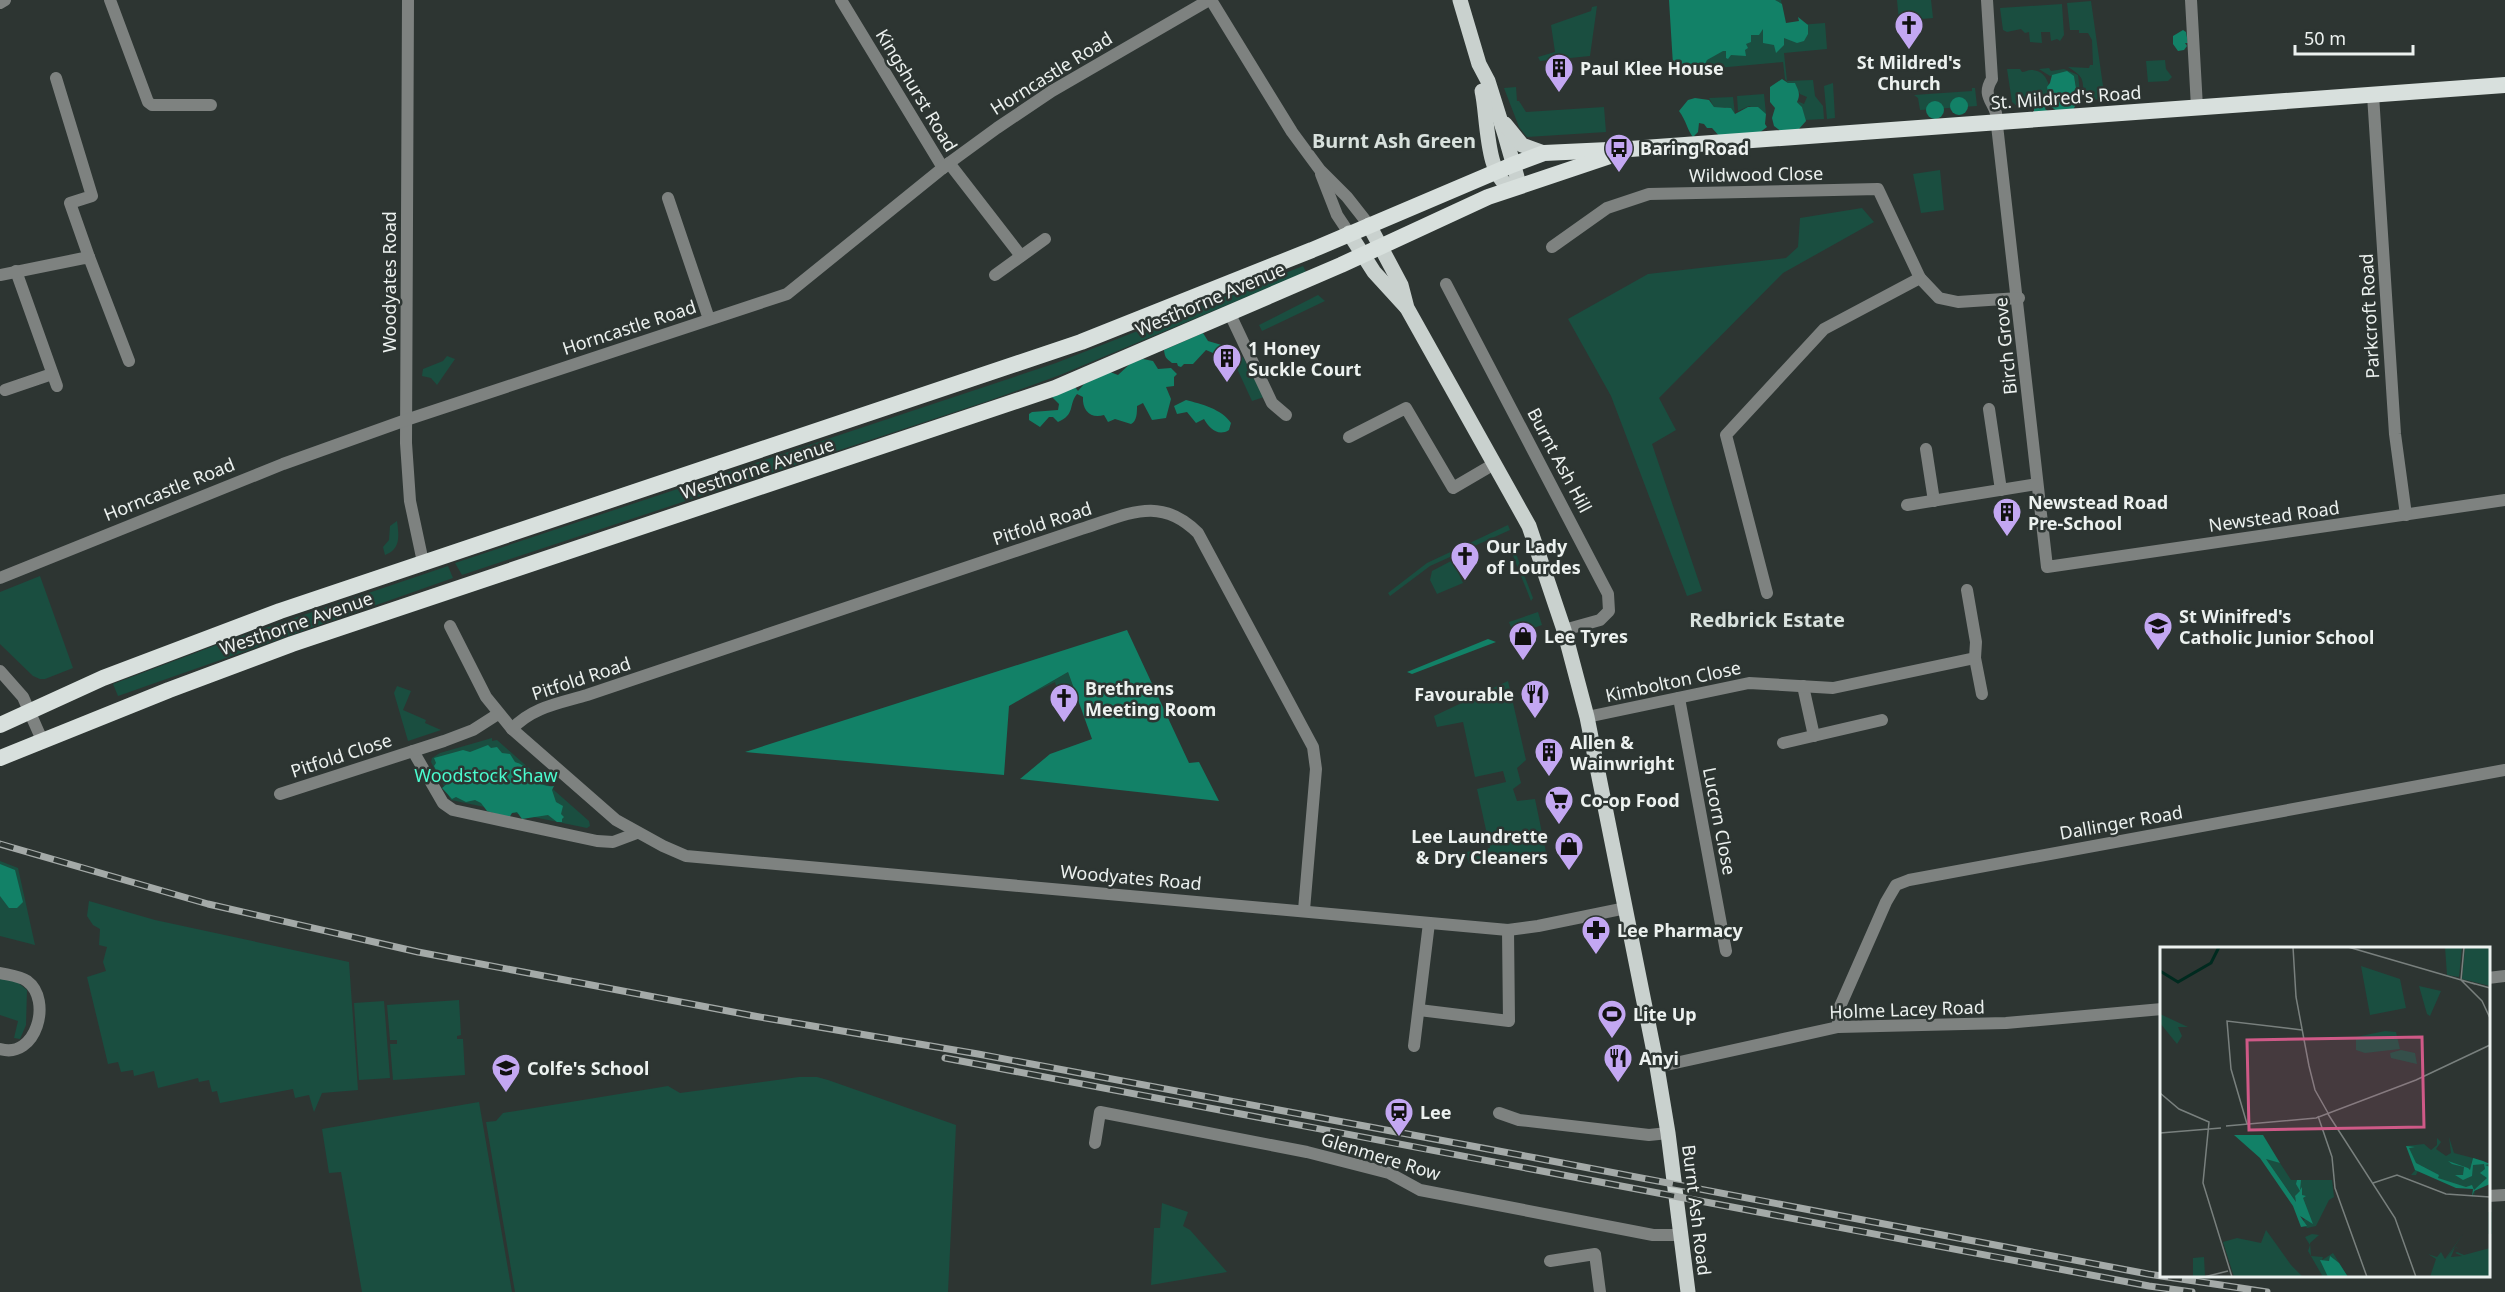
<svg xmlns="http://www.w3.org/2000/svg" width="2505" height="1292" viewBox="0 0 2505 1292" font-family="'Noto Sans',sans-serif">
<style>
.green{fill:#1a4e40}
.forest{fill:#128167}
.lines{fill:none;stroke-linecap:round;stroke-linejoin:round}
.minor{stroke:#7e8280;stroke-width:12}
.tertiary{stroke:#7e8280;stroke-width:12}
.primary{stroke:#c9d1ce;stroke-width:15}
.trunk{stroke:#d8e0dd;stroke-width:16}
.rail-casing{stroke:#a4aaa8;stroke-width:7}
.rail{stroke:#2d3532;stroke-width:4.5;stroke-dasharray:14;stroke-linecap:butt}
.labels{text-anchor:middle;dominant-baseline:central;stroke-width:5;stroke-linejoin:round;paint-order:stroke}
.poi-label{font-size:18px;font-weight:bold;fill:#ecf1ef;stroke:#2d3532;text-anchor:start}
.street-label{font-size:18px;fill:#ecf1ef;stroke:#2d3532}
.park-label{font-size:18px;fill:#4afccf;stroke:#2d3532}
.neighbourhood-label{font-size:20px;font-weight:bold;fill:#d8e1dd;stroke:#2d3532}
.inset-river{fill:none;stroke:#002a1f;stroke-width:3}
.inset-road{fill:none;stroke:#79807e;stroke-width:1.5}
.view{fill:#cf5987;fill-opacity:0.15;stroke:#cf5987;stroke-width:3}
.inset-edge{fill:none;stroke:#ecf1ef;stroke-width:3}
</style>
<rect width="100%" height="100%" fill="#2d3532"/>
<g class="green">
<path d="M1699,0H1781L1785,26L1825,23L1827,49L1784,53L1787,81L1813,80L1815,96L1823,106L1824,119L1805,120L1802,107L1797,101L1804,104L1807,97L1800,94L1795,84L1788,83L1785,79L1783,62L1706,69Z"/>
<path d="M1897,0H1931L1933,18L1899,21Z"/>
<path d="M2091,1L2104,93V99L2085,100C2081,79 2087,79 2068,67L2089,68L2090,65H2093L2092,40L2088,33H2079V30H2070L2067,3Z"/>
<path d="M2062,4L2064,35L2060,41L2057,39L2051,41L2050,32H2041L2042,43L2030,42L2029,32L2025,33L2021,29L2007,32L2003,30L2000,8Z"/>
<path d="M1597,6L1590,56L1540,61L1538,57L1555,52L1551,25L1591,11L1592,7Z"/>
<path d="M2165,60L2166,69L2172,77L2168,81L2148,82L2146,61Z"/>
<path d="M2049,68L2051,71L2064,69L2078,75L2081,100L2077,101L2072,93L2076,86L2074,76L2062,74L2050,76L2039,69Z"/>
<path d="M2007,69H2020L2022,72C2025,72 2028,70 2031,70C2050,71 2050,90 2051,103L2017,106L2012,102Z"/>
<path d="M1833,83L1835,118L1827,119L1824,86Z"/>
<path d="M1516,87L1517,101H1519L1526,112L1604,107L1606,132L1527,137L1519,127L1504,88Z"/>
<path d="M1972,88H1975L1977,106L1920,110L1918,98L1914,95L1972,91Z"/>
<path d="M1764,94L1766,114L1749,106L1738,111L1737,96Z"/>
<path d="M1733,97L1735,114L1725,107H1714L1709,98Z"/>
<path d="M1940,170L1944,210L1921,213L1913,174Z"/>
<path d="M1862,208L1874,222L1783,273L1659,398L1676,430L1652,444L1702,591L1687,596L1611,396L1568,319L1648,274L1786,258L1798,247L1800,218Z"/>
<path d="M1303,266L1306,272L1060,375L988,401L462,575L455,563L1056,363Z"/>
<path d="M1318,295L1325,301L1262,331L1259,325Z"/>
<path d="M447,356L455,359L437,385L431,378L422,376L423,369L443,361Z"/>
<path d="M1243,357L1264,397L1252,401L1234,362Z"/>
<path d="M397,521C399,536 401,549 385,555L383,547L389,540L390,526Z"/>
<path d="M1508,525L1510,530L1430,566L1390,596L1388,593L1427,563Z"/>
<path d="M1511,541L1533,598L1531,601L1508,543Z"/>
<path d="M1453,560L1463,583L1437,594L1430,580L1432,571Z"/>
<path d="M448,566L453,578L118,696L113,684L227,641Z"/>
<path d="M40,576L73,668L45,679H40L33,676L0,644V592Z"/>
<path d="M1538,612L1542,625L1514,635L1509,622Z"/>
<path d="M1068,672L1076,695L1064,699L1059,697L1055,682L1027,696Z"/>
<path d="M1508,681L1526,760L1517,768L1521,783L1513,789L1517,801L1535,799L1547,857L1469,863L1466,852L1490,848L1477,789L1506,782L1503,771L1475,777L1463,722L1437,727L1434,716Z"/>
<path d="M397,686L411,691L403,710L426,720L425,723L441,730L408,741L394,693Z"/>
<path d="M492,738V741L497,740L589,821L590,826L587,828L451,800L431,762L432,758L440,753Z"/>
<path d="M0,861L18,868L35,945L0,936Z"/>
<path d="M89,901L155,920L349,962L358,1090L322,1093L314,1112L309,1095L295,1098L293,1089L220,1103L217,1091L212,1092L209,1080L199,1082L198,1078L158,1088L154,1071L134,1076L133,1070L121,1072L118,1062L108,1064L87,977L106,971L103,962L107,947L99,945L100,929L93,925L87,916Z"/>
<path d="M0,978L16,981L27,990L26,1025L20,1039L14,1038L18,1021L0,1015Z"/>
<path d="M459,1000L461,1035L457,1036V1039H463L465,1075L393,1080L390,1044H397V1040H390L387,1005Z"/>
<path d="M384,1001L390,1078L359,1080L354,1003Z"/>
<path d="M799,1077H817L828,1080L956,1125L948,1292H515L486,1122L496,1121L503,1113L668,1086L680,1093Z"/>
<path d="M479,1102L512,1292H362L341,1172L329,1173L322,1129Z"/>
<path d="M1162,1203L1188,1212L1183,1226L1190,1230L1227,1272L1151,1285L1154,1228H1160Z"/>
</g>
<g class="forest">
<path d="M1669,0H1775L1782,4L1786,23L1799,21L1798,17L1808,25V34L1804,41L1797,43L1784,38V45L1776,53L1774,45L1763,43V29L1759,35H1751V42L1746,44L1748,48L1745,50L1746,56L1731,55L1728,59L1726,58V51H1723L1707,60L1705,64L1673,65Z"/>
<path d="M2183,30L2186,32L2188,43H2185L2187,46L2184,50L2178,51L2173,44V36Z"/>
<path d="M2067,71L2074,76L2076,88L2072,93L2077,102L2072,112L2057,111L2047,104L2045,109L2048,111L2034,112V98L2042,95L2046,99L2049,96L2047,87L2050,83L2052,75Z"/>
<path d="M1782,79L1788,83H1795C1798,90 1801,93 1797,102L1802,107L1806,121L1798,130L1782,132L1774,126L1772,118L1775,108L1770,102V87Z"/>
<circle cx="1959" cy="106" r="9"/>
<path d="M1695,98L1709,100L1714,107L1731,108L1735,114L1748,107H1758L1766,114L1765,124L1767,127L1759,133L1721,138L1712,128H1707L1704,124L1699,123L1698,132L1693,137C1688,132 1686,120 1679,111L1688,100Z"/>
<circle cx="1935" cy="110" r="9"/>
<path d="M1203,333L1208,341L1225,346V352L1213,353L1206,350L1193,364H1184L1181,367L1178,366L1177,363H1172C1166,358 1165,358 1164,350Z"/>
<path d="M1143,359L1153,361L1158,369L1171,368L1177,374L1174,377V386L1166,387L1171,399L1166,418L1152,420L1143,403L1137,406C1137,413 1137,421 1131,424L1115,419L1108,422L1104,415C1091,419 1082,411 1083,397L1077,394C1068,405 1076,414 1058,422L1053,417H1049L1040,427L1029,420V414L1032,412L1058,410L1059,404L1051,396L1075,387L1078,391L1084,384L1110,372L1118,375L1131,363Z"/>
<path d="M1186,400C1201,404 1222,409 1231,423L1229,430C1218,437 1209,428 1204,419L1196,423L1187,412L1177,414L1174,406Z"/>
<path d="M1127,630L1189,763L1199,762L1219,801L1020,779L1050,754L1092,739L1068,672L1009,706L1004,775L745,752Z"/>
<path d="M1488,639L1496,642L1412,674L1407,672Z"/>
<path d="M488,745L491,748L497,747L502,753L510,754L515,762C521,764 528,767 527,775C536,779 542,788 554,786L552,790L556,802L563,806L561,814L564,817L562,819V822H557L548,815L522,819L517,812L512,813L509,818L487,811L481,803L475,800L466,802L456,797L452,799L442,788L448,783L440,778L434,766L436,763L434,758L463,750L470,752Z"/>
<path d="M0,864L15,870L23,902L17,908H9L0,896Z"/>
</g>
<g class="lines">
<g class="minor">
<path d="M110,0L148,102L152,105H211"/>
<path d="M408,0L406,443L410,501L423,562"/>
<path d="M841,0L943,168"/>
<path d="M1987,0L1992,79C1982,95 1992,100 1996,113C1997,119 1997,127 1998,134L2047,567L2505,500"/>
<path d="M2191,0L2197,107"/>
<path d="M0,3L5,0"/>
<path d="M56,78L92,196L70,203L89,257"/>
<path d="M2373,95L2395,434L2406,515"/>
<path d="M949,163L1021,256"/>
<path d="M668,198L709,319"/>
<path d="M1552,247L1607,208L1649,194L1878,189L1920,278"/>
<path d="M16,271L57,386"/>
<path d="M0,275L89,257L129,361"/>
<path d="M995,275L1045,239"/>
<path d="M1446,284L1608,594L1609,611L1600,620L1564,630"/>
<path d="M1229,312L1272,403L1286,415"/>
<path d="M5,390L52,374"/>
<path d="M1989,409L2001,490"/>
<path d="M1349,437L1406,408L1453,488L1494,464"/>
<path d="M1926,449L1934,501"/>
<path d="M1907,505L2037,484"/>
<path d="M0,578L283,464L406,420L787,294L949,163L997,128L1052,91L1209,0"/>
<path d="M1767,593L1726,435L1824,329L1920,278L1939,298L1958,302L2019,298"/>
<path d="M450,626L486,697L512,729L616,820L663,846L686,856L1508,930L1538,926L1626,908"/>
<path d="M1975,658L1982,694"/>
<path d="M0,671L23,697L42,740"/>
<path d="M1803,686L1814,736"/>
<path d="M1679,698L1726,951"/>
<path d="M1587,717L1749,683L1833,688L1975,658L1976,642L1967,590"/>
<path d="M512,729C532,707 560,703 587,695L1081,529C1127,515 1159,494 1198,533L1313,747L1316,769L1304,910"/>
<path d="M1783,743L1882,720"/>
<path d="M413,751L443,803L453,810L597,841L613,842L637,833"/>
<path d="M280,794L444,741L473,730L498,714"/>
<path d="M0,973C8,975 20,976 27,981C53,1000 36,1060 0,1049"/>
<path d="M2488,978L2505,976"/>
<path d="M1419,1010L1509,1021L1508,930"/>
<path d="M1838,1027V1011L1886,902L1896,885L1909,880L2505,770"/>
<path d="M1414,1046L1429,923"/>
<path d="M1657,1067L1838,1027L2006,1023L2162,1009"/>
<path d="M1499,1113L1519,1120L1649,1135L1668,1133"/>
<path d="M1095,1143L1100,1112L1307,1152L1389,1173L1420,1190L1653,1235H1682"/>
<path d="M2488,1196L2505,1195"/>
<path d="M1550,1261L1595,1254L1600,1292"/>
</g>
<g class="tertiary">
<path d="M1211,0L1292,132L1320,170L1347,197L1369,225"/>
<path d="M1321,174L1337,215L1349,233"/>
</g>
<g class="primary">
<path d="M1460,0L1479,64L1488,81L1505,135L1517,177L1515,187"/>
<path d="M1482,91C1488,115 1485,181 1513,187"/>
<path d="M1505,124L1522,145L1544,153"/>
<path d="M1369,225L1401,285L1407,308L1529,526L1564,630L1587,717L1657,1067L1668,1133L1688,1292"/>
<path d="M1349,233L1374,272L1406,307"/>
</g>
<g class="trunk">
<path d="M0,725L103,678L280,611L1081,342L1312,250L1512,165L1544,153L1630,149L2505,85"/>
<path d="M0,758L169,690L292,644L1055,388L1341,265L1488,197L1610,156"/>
</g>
<g class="rail-casing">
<g id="rail">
<path d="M0,844L208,904L418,952L754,1016L978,1054L1536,1158L2148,1274L2267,1292"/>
<path d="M945,1058L2149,1286L2192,1292"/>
</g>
</g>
<use href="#rail" class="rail"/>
</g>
<defs>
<g id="church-pin" transform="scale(1.5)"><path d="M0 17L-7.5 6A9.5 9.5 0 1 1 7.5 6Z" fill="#c3a7f2" stroke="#2d3532"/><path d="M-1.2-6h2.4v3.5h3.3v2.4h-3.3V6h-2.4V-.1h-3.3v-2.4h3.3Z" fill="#111"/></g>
<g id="building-pin" transform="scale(1.5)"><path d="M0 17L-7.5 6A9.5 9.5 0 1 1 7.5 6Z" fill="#c3a7f2" stroke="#2d3532"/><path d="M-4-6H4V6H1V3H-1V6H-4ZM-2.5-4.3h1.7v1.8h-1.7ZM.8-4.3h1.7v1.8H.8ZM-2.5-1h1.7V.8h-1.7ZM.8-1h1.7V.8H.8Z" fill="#111"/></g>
<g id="bus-pin" transform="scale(1.5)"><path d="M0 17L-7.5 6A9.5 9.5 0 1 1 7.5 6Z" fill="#c3a7f2" stroke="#2d3532"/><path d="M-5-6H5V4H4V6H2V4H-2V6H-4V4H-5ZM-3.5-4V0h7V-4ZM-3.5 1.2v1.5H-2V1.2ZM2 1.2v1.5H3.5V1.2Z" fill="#111"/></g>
<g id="school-pin" transform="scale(1.5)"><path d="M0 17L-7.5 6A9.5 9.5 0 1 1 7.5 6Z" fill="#c3a7f2" stroke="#2d3532"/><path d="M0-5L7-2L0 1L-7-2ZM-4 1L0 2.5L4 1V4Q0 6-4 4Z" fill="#111"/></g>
<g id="shop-pin" transform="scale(1.5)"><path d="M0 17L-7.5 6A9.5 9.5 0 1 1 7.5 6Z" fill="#c3a7f2" stroke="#2d3532"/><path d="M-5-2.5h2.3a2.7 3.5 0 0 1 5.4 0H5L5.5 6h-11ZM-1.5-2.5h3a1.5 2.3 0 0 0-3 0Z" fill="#111"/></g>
<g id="restaurant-pin" transform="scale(1.5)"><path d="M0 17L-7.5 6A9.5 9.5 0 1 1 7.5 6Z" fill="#c3a7f2" stroke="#2d3532"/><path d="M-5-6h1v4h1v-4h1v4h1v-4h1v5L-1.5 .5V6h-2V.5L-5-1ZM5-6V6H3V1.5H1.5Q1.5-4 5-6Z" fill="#111"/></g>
<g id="supermarket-pin" transform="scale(1.5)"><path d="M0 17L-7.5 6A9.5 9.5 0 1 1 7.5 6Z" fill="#c3a7f2" stroke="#2d3532"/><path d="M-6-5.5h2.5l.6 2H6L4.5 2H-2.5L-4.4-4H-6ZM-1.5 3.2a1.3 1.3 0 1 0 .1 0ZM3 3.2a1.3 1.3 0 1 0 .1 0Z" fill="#111"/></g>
<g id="pharmacy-pin" transform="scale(1.5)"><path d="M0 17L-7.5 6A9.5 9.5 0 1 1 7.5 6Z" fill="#c3a7f2" stroke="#2d3532"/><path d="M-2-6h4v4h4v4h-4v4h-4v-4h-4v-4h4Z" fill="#111"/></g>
<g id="stadium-pin" transform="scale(1.5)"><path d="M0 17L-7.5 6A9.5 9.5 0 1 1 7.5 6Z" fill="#c3a7f2" stroke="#2d3532"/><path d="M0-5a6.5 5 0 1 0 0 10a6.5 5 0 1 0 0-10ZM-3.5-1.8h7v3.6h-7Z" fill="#111"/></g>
<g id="station-pin" transform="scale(1.5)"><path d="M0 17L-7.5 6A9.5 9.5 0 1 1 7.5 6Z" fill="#c3a7f2" stroke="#2d3532"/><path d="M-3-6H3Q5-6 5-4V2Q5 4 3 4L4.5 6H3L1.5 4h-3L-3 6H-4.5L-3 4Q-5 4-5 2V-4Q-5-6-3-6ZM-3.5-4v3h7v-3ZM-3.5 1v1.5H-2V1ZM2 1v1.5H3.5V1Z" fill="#111"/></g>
</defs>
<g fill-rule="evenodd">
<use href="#church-pin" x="1909" y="25"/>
<use href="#building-pin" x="1559" y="68"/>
<use href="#bus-pin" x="1619" y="148"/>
<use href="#building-pin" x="1227" y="358"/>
<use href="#building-pin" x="2007" y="512"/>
<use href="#church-pin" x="1465" y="556"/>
<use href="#school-pin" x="2158" y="626"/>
<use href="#shop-pin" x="1523" y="636"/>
<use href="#restaurant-pin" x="1535" y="694"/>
<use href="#church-pin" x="1064" y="698"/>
<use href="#building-pin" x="1549" y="752"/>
<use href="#supermarket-pin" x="1559" y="800"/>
<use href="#shop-pin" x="1569" y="846"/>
<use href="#pharmacy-pin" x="1596" y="930"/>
<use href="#stadium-pin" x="1612" y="1014"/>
<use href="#restaurant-pin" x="1618" y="1058"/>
<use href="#school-pin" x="506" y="1068"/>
<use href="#station-pin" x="1399" y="1112"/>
</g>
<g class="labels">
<g class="poi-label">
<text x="1909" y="62" text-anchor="middle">St Mildred's<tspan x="1909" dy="21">Church</tspan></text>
<text x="1580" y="68">Paul Klee House</text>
<text x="1640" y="148">Baring Road</text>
<text x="1248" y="348">1 Honey<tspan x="1248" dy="21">Suckle Court</tspan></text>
<text x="2028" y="502">Newstead Road<tspan x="2028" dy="21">Pre-School</tspan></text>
<text x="1486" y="546">Our Lady<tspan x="1486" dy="21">of Lourdes</tspan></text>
<text x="2179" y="616">St Winifred's<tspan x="2179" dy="21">Catholic Junior School</tspan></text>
<text x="1544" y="636">Lee Tyres</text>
<text x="1085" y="688">Brethrens<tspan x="1085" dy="21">Meeting Room</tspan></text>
<text x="1514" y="694" text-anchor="end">Favourable</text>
<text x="1570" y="742">Allen &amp;<tspan x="1570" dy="21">Wainwright</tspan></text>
<text x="1580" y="800">Co-op Food</text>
<text x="1548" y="836" text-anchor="end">Lee Laundrette<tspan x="1548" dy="21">&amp; Dry Cleaners</tspan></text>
<text x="1617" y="930">Lee Pharmacy</text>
<text x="1633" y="1014">Lite Up</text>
<text x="1639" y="1058">Anyi</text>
<text x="527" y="1068">Colfe's School</text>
<text x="1420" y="1112">Lee</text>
</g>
<g class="street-label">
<text transform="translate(1051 73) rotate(-32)">Horncastle Road</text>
<text transform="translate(917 90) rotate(59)">Kingshurst Road</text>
<text transform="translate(2066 97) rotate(-4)">St. Mildred's Road</text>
<text transform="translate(1756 174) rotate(-1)">Wildwood Close</text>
<text transform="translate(389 282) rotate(-90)">Woodyates Road</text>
<text transform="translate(1210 299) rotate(-23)">Westhorne Avenue</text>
<text transform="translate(2369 316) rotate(-93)">Parkcroft Road</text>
<text transform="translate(629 327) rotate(-18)">Horncastle Road</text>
<text transform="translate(2005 346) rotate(-96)">Birch Grove</text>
<text transform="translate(1560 460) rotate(62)">Burnt Ash Hill</text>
<text transform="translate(757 468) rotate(-18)">Westhorne Avenue</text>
<text transform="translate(169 489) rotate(-22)">Horncastle Road</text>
<text transform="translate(2274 516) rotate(-8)">Newstead Road</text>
<text transform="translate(1042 523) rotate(-18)">Pitfold Road</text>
<text transform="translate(296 623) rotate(-19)">Westhorne Avenue</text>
<text transform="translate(581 678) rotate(-18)">Pitfold Road</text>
<text transform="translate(1673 681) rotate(-12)">Kimbolton Close</text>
<text transform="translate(341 755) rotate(-18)">Pitfold Close</text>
<text transform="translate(1720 821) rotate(79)">Lucorn Close</text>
<text transform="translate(2121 822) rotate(-10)">Dallinger Road</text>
<text transform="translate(1131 877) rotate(5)">Woodyates Road</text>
<text transform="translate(1907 1009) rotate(-2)">Holme Lacey Road</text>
<text transform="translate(1381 1156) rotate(17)">Glenmere Row</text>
<text transform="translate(1697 1210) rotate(83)">Burnt Ash Road</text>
</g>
<g class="park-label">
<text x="486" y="775">Woodstock Shaw</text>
</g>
<g class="neighbourhood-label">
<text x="1394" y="140">Burnt Ash Green</text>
<text x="1767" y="619">Redbrick Estate</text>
</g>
</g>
<g transform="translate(2160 947)">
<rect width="330" height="330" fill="#2d3532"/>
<path d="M285,0H302L299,30L287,28ZM305,0H330V39L302,32ZM201,19L240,32L246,61L210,68ZM259,39L281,44L270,69L267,67ZM0,67L28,80H18L22,89L17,97L0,76ZM225,84L236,85L240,102L205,106L196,103V90ZM241,103L255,106L257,117L231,111L230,106ZM289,190L294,206L313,211L311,217L314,211L330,218L327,236L315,242L314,251L313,241L292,238L259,222L256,228H251L257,221L246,199L264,197L271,203L277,198V191L281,195L276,202L286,209L291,206ZM105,211L120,216L131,233H172L174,250L169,253L156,279L147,281L142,275L147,270L153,277L144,258L135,249L137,256ZM106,283L131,318L143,330H74L63,295L77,291L101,296ZM152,287L159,288L150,296L151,309L163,310L162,313L173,306L188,330H163L148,304L150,298L145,290ZM303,287L286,312L295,300H296L299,302L295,300L291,310L302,309L295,306L297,305L304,308L330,301V330H270L276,312L268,307L277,310L281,305L285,312ZM44,310L45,329L33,330V311Z" fill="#1a4e40"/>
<path d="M74,188H103L120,216L106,212L136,255L135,249L140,244L136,237L137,233H141L140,243L142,240V248L146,249L143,251L153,277L140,269L147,279L141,280L133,259L100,211ZM246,199L255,200L249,201L256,216L279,228L278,231L306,240L312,238L314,243L327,231L320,226L325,222L324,217L313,218L312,229L303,233L295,228H303L304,220L292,217L288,214L308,221L310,223L313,211L323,214L330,217L325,218L330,220V237L314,244L312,250L313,242L296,241L255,223ZM170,309L179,316L188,330H168L160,313L169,314Z" fill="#128167"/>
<path class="inset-river" d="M0,24L18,35L51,16L59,0M330,265V287"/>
<path class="inset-road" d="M133,0L136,50L149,119L155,143L168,166M188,0L315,37M304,0L301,33L322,54L330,71M312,36L330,41M0,146L19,162L49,175L43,236L72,330M168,167L235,271L256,330M158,169L172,210L175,241L207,330M87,177L71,122L67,74L142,83M66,179L156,171L256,133L330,98M0,186L61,181M213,236L237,228L286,247L330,250M44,330L68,324"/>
<path class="view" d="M262,90L264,180L89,183L87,93Z"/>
<rect width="330" height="330" class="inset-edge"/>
</g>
<path d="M2295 45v9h118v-9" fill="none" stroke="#ecf1ef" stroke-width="3"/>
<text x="2304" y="45" font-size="18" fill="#ecf1ef" stroke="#2d3532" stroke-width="4.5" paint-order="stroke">50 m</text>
</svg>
